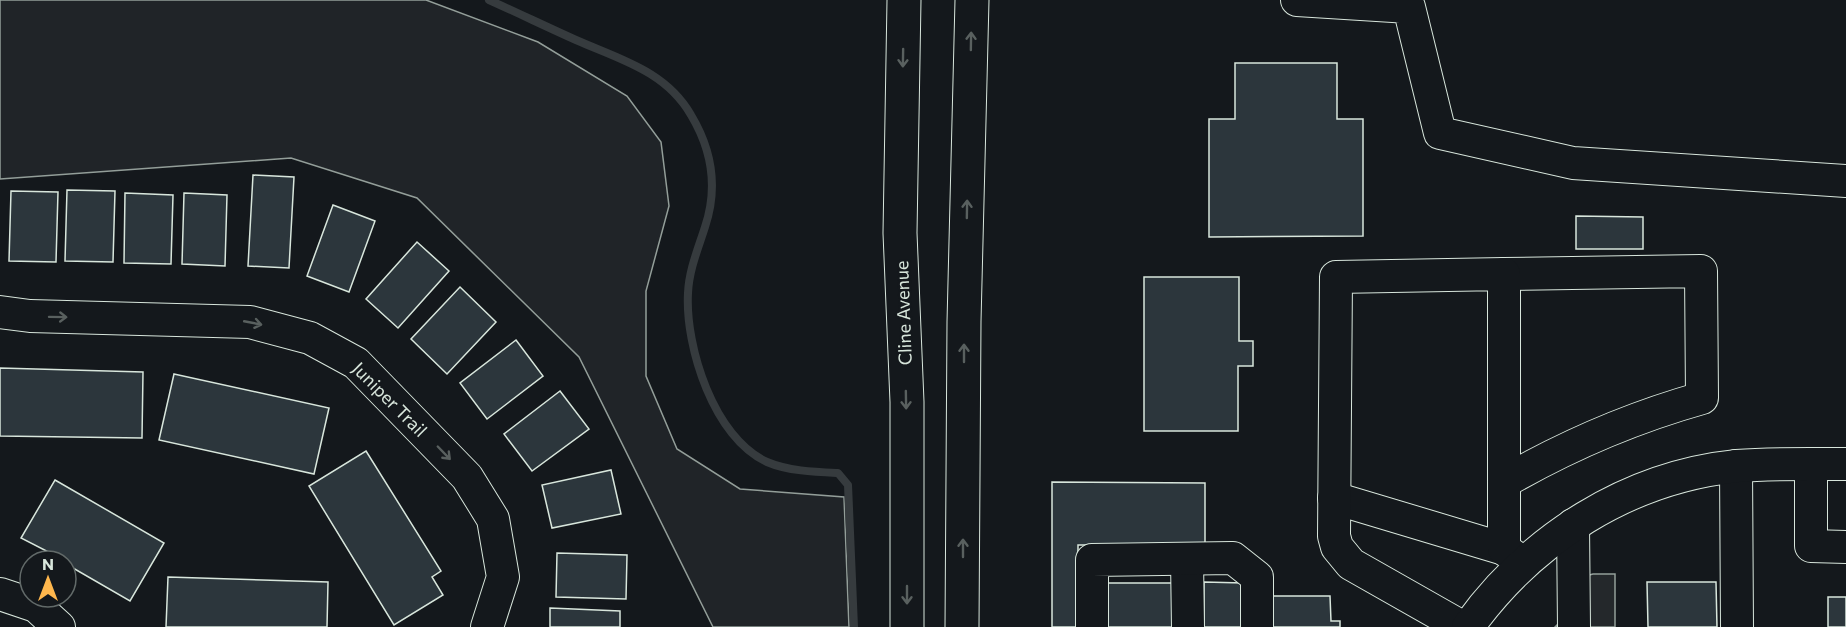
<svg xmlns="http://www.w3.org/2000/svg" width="1846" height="627" viewBox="0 0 1846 627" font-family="Commissioner,sans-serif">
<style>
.green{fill:#202428;stroke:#939e99;stroke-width:1.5}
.parking{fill:#24282b;stroke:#939e99;stroke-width:1.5}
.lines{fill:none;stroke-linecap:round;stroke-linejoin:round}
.stream{stroke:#363b3e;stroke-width:8}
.building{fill:#2c363c;stroke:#d8e6dc;stroke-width:1.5}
.minor-casing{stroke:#d8e6dc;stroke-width:34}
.major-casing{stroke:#d8e6dc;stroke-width:35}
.minor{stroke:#14181c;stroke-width:32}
.major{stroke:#14181c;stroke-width:33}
.oneway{stroke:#59605f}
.labels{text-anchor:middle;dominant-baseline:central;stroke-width:4.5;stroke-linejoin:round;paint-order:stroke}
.street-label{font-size:18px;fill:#d8e6dc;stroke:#14181c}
</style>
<rect width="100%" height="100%" fill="#14181c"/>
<path class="green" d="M0,0H426L538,42L627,96L661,142L669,206L646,291V376L677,449L740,489L844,497L849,627H713L579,357L417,198L291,158L0,179Z"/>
<path class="parking" d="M1593,574H1615V627H1555L1558,624L1559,583Z"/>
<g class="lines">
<path class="stream" d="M489,0C518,13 547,27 576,40C619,59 666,71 691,115C712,150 718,188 705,227C698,249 689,270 688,293C685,347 714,438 767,462C788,471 815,472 838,473L848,485L854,627"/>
</g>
<g class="building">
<path d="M1235,63H1337V119H1363V236L1209,237V119H1235Z"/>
<path d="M253,175L294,177L289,268L248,266Z"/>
<path d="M67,190L115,191L113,262L65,261Z"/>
<path d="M11,191L58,192L56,262L9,261Z"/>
<path d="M125,193L173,195L171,264L124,263Z"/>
<path d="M184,193L227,195L225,266L182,264Z"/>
<path d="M333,205L375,221L349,292L307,276Z"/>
<path d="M1576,216L1643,217V249H1576Z"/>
<path d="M417,242L449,271L398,328L366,299Z"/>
<path d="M1144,277H1239V341H1253V366H1238V431H1144Z"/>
<path d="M460,287L496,322L447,374L411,339Z"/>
<path d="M516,340L543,376L487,419L460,383Z"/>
<path d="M0,368L143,372L142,438L0,436Z"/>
<path d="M174,374L329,408L314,474L159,440Z"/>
<path d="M560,391L589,429L532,471L504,434Z"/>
<path d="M366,451L441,571L432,577L443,595L394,625L309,486Z"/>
<path d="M611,470L621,514L552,528L542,485Z"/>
<path d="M55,480L164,543L130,601L66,564V561L21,538Z"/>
<path d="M1052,482L1205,483V545H1078V627H1052Z"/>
<path d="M557,553L627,555L626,599L556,597Z"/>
<path d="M168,577L328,582L327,627H166Z"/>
<path d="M1204,582L1243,583V627H1204Z"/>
<path d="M1647,582H1716L1717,627H1648Z"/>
<path d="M1108,583H1174L1173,627H1108Z"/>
<path d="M1273,596H1330L1331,621H1340V627H1273Z"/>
<rect x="1828" y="597" width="18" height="30"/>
<path d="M550,608L620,611V627H550Z"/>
</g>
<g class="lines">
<g class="minor-casing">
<g id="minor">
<path d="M1297,0L1409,7L1440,133L1573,163L1846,181"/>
<path d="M1504,274L1701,271L1702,398C1631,418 1568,445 1504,482"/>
<path d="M0,312L30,316L250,322L310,338L356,363L467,477L493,519L503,577L487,627"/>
<path d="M1811,464V546L1846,547"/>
<path d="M1736,466L1737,627"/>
<path d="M1334,498L1504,549"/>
<path d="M1573,525L1574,627"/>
<path d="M1187,559L1188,627"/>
<path d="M0,594L36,606L59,627"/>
<path d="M1092,627V560L1233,558L1257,577V627"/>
<path d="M1462,627L1351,564L1337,547L1334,536L1336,277L1504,274V549L1523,563"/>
<path d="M1468,627C1531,539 1628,477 1737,466C1773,463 1810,464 1846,464"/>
</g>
</g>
<g class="major-casing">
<g id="major">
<path d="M904,0L900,233L907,402V627"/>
<path d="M962,627L964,322L972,0"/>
</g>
</g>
<use href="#minor" class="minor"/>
<use href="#major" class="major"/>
</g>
<defs><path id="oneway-shaft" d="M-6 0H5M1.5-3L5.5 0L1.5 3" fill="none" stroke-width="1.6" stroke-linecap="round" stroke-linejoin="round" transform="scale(1.5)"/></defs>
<g class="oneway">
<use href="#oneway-shaft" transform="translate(971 41) rotate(-89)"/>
<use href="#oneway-shaft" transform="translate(903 58) rotate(91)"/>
<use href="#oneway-shaft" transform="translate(967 209) rotate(-89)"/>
<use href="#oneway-shaft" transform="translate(58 317) rotate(1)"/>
<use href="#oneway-shaft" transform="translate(253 323) rotate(11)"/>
<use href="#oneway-shaft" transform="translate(964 353) rotate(-90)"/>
<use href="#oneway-shaft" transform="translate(906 400) rotate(89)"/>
<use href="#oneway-shaft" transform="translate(444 453) rotate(46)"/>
<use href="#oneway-shaft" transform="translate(963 548) rotate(-90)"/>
<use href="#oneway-shaft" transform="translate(907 595) rotate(90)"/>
</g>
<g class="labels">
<g class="street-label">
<text transform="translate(903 313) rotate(-92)">Cline Avenue</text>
<text transform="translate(390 399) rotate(45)">Juniper Trail</text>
</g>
</g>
<g transform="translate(48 579)"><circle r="28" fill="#14181c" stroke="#626a69" stroke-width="1.5"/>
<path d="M0-4.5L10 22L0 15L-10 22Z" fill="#ffb74d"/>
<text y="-9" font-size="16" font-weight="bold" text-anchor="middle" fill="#d8e6dc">N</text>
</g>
</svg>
